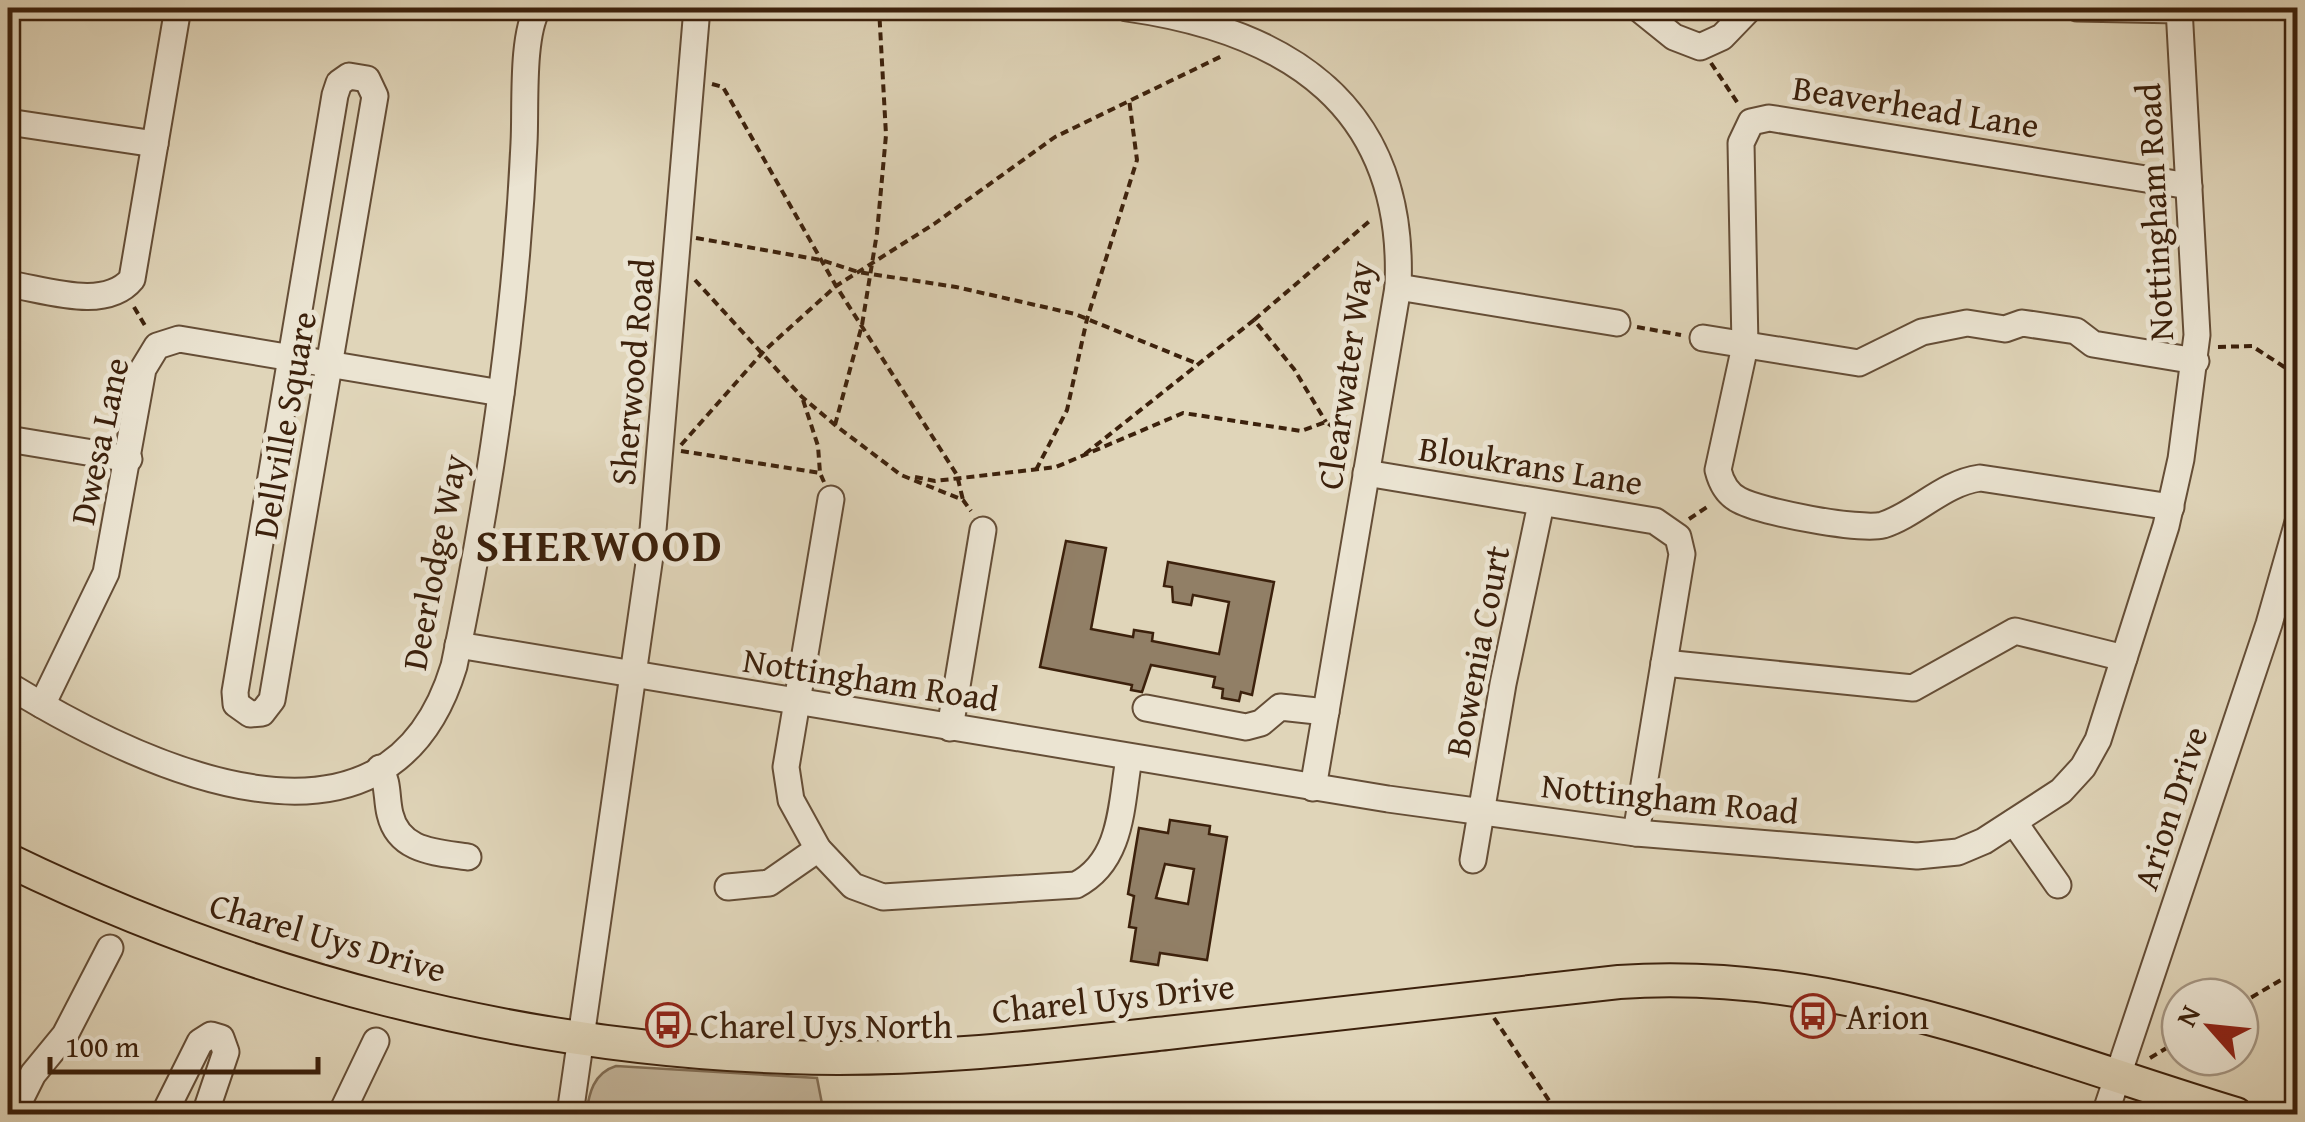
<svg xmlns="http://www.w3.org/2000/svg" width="2305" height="1122" viewBox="0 0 2305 1122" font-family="'Gentium Book Plus',serif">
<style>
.green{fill:#c4b69c;stroke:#806c54;stroke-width:2.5}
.building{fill:#917f66;stroke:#3c210c;stroke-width:2.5;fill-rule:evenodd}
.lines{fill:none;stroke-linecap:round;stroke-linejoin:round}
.minor-casing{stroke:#654e37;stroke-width:29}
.major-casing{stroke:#3c210c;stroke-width:36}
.path{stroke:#3c210c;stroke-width:4;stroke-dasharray:8 5;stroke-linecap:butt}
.minor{stroke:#ebe4d2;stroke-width:25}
.major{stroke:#e0d5b9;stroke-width:32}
.labels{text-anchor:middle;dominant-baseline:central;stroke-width:10;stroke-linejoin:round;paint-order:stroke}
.street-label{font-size:35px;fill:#3c210c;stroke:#ebe4d2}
.poi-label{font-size:35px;fill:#3c210c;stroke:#ebe4d2;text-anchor:start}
.district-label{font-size:45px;font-weight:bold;letter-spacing:2.5px;fill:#3c210c;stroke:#ebe4d2}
</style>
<rect width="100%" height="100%" fill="#e0d5b9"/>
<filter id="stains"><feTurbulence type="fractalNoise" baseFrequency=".002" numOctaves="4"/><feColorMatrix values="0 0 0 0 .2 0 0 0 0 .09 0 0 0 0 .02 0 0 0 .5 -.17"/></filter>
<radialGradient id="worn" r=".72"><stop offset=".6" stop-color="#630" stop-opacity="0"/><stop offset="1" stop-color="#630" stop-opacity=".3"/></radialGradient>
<path class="green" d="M616,1066L817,1078L824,1114H586C589,1094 593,1073 616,1066Z"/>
<g class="building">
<path d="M1066,541L1106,548L1091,629L1133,637L1134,630L1153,633L1152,641L1219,654L1229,602L1193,595L1191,605L1173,602L1172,587L1164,586L1168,562L1274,582L1252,695L1241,692L1239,701L1222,698L1223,689L1213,687L1215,677L1151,665L1142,692L1131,690L1132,685L1040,667Z"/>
<path d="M1170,820L1210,826L1209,834L1227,837L1207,960L1160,953L1158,965L1131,961L1136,928L1129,927L1134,896L1128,894L1139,828L1168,833ZM1165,864L1194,869L1188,904L1156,898Z"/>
</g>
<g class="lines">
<g class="minor-casing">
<g id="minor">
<path d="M1127,8C1289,31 1406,106 1398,287L1313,788"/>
<path d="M1638,8L1674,37L1700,47L1722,37L1750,8"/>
<path d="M2077,8L2179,10"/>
<path d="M349,76L367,79L375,96L272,700L262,713L250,714L236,704L235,692L335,95L339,83Z"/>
<path d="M8,122L155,144"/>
<path d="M8,284C44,289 105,312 132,279L178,8"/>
<path d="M1398,287L1617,323"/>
<path d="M1703,338L1859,363L1922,332L1967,323L2005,329L2022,323L2076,331L2093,344L2196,361"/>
<path d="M8,439L129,459"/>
<path d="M1366,473L1655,521L1678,537L1682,554L1636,833"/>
<path d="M831,499L786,767L791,800L818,849L853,886L883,897L1076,885C1123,861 1121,804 1129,758"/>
<path d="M2171,507L1980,478C1943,483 1917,514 1883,525C1860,531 1761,512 1739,500C1727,494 1721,482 1718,470L1745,346L1741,143L1751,122L1769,118L2189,186"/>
<path d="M458,645L1388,799L1636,833L1917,856L1958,852L1984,841L2061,791L2083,767L2098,740L2166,526L2181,459L2197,335L2179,8"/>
<path d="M1664,663L1913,688L2015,631L2124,658"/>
<path d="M8,685C137,764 387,887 454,666C490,494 516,319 524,143C526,109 521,36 538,8"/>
<path d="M42,705L106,573L143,369L157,346L179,339L501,393"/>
<path d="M1146,708L1246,727L1261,723L1280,707L1326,712"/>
<path d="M950,728L983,530"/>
<path d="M380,768C389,783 386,798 390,814C399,852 436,852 468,857"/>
<path d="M2014,822L2058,885"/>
<path d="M1473,860L1503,684L1541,504"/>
<path d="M728,887L769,883L818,849"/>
<path d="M13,1114L33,1074L65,1035L110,948"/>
<path d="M164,1114L200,1042L211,1035L221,1038L226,1052L205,1114"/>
<path d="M341,1114L376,1041"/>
<path d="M570,1114L652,542L697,8"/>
<path d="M2105,1114L2269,624L2298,522"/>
</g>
</g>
<g class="major-casing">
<path id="major" d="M8,860C251,978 516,1048 788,1057C915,1062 1041,1047 1167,1033C1318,1016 1469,998 1619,982C1833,966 2035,1053 2236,1114"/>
</g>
<g class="path">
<path d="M1711,63L1739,105"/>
<path d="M712,84L723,87L836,286L957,475L963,500"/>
<path d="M696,238L821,260L858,272L956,287L1075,314L1198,364"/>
<path d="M695,280L801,396L835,425L901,475L963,500L971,511"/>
<path d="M134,307L147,329"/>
<path d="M1254,320L1372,219"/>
<path d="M1637,327L1681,335"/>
<path d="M2218,347L2252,346L2298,376"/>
<path d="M803,400L818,446L820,473"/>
<path d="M835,425L862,325L877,233L886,135L879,8"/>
<path d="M681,445L764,351L836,286L934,224L1055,137L1224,55"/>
<path d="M681,451L820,473L824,482"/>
<path d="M1085,454L1254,320L1294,369L1326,422"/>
<path d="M1036,470L1067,410L1087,319L1137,160L1129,99"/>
<path d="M915,477L935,481L1056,467L1183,413L1301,431L1326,422L1350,439"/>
<path d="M1689,519L1710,505"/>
<path d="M2240,1004L2298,970"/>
<path d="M1494,1018L1558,1114"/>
<path d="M2150,1058L2180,1040"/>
</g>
<use href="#minor" class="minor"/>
<use href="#major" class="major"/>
</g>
<defs>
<g id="bus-ring" transform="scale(2.25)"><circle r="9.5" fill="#ebe4d2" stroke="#8f2418" stroke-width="1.5"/><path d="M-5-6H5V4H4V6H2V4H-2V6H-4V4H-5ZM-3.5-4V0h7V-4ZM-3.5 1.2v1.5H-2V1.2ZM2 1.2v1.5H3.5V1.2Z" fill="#8f2418"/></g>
</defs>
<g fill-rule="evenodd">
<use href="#bus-ring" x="1813" y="1016"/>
<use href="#bus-ring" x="668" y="1025"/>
</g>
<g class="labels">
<g class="street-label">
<text transform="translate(1916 106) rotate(9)">Beaverhead Lane</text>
<text transform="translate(2154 212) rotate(-93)">Nottingham Road</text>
<text transform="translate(632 372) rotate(-85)">Sherwood Road</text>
<text transform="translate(1345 375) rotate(-82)">Clearwater Way</text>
<text transform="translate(284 425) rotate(-80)">Dellville Square</text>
<text transform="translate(99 441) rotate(-78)">Dwesa Lane</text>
<text transform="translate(1531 465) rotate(9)">Bloukrans Lane</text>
<text transform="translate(434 562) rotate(-79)">Deerlodge Way</text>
<text transform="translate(1477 651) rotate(-79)">Bowenia Court</text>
<text transform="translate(871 679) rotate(9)">Nottingham Road</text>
<text transform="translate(1670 798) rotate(6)">Nottingham Road</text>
<text transform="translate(2170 808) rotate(-72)">Arion Drive</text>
<text transform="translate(328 937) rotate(16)">Charel Uys Drive</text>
<text transform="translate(1113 998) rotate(-6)">Charel Uys Drive</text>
</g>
<g class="poi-label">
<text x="1846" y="1016">Arion</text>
<text x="700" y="1025">Charel Uys North</text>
</g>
<g class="district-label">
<text x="600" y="544">SHERWOOD</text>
</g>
</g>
<rect width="2305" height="1122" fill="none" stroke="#e0d5b9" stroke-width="40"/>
<rect x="10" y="10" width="2285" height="1102" fill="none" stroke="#3c210c" stroke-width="5"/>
<rect x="20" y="20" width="2265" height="1082" fill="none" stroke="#3c210c" stroke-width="2.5"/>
<g transform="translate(2210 1027) rotate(297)"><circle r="48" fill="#ebe4d2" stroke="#a59683" stroke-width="2.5"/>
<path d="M0-8L18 38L0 25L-18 38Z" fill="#8f2418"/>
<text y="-15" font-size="28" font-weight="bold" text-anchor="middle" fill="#3c210c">N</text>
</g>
<path d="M50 1057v15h268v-15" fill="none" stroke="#3c210c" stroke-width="5"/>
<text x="65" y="1057" font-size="30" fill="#3c210c" stroke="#ebe4d2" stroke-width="8" paint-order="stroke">100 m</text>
<rect width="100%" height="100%" filter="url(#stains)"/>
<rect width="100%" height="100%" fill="url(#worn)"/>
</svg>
